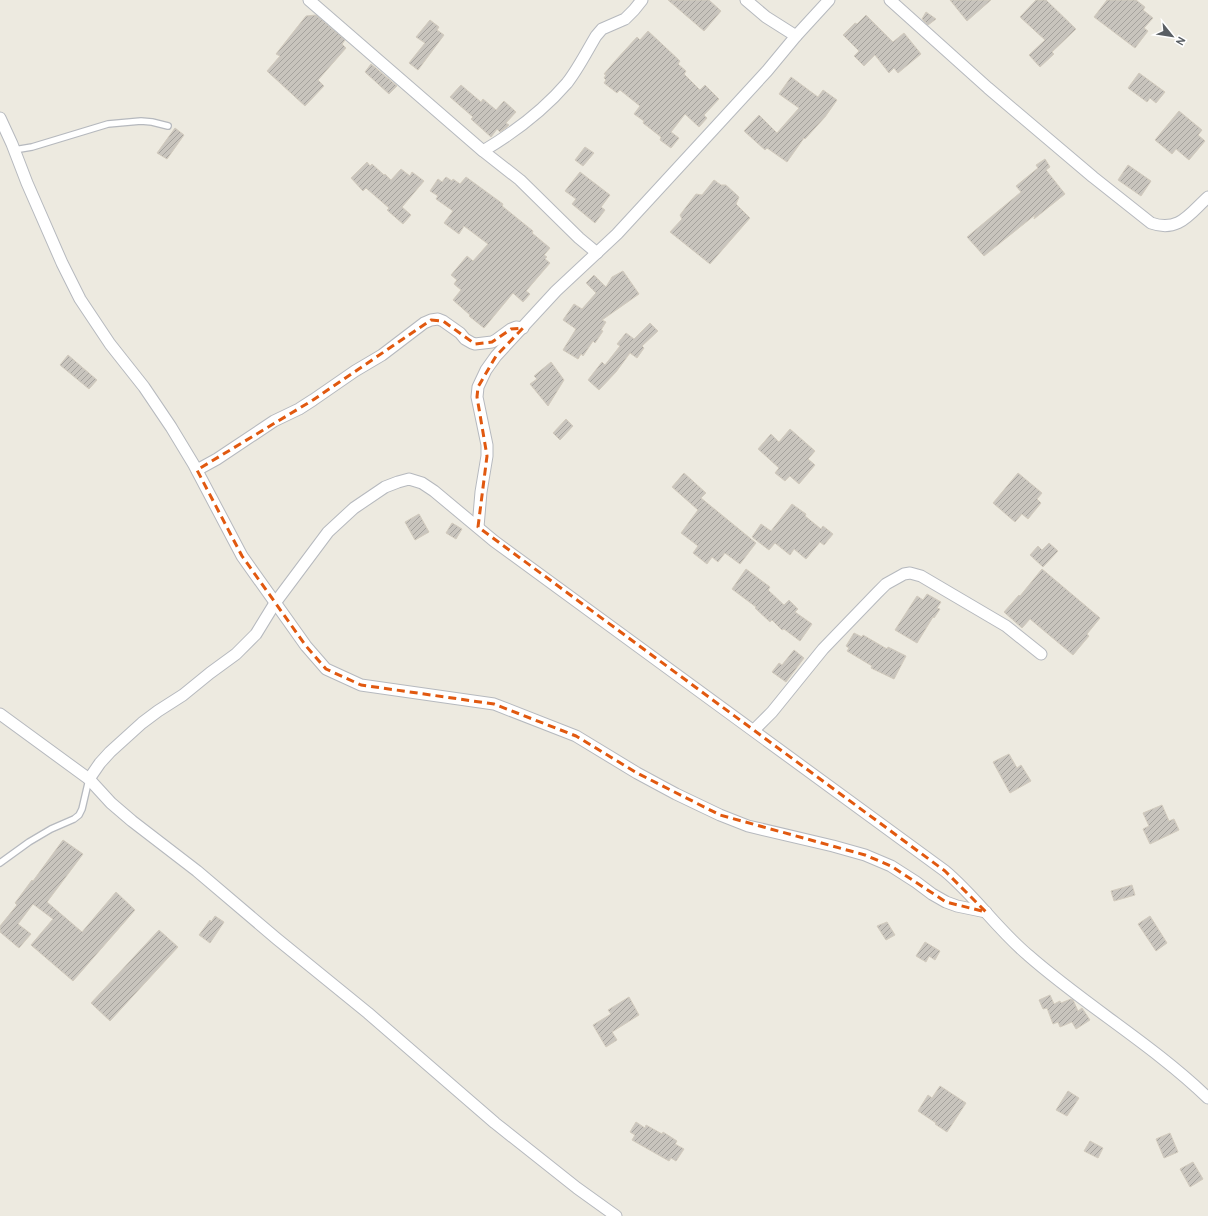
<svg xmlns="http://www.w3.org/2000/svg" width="1208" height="1216" viewBox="0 0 1208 1216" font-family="Cabin,sans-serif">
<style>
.building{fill:url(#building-hatch);stroke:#d2cbbe}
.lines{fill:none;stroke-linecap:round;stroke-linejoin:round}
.lane-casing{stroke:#b6b9be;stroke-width:8}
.street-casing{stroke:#b6b9be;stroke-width:13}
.lane{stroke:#fff;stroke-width:5.5}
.street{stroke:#fff;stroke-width:11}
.marked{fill:none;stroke:#e15910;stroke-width:3;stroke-dasharray:8 5;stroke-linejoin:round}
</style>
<defs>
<pattern id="building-hatch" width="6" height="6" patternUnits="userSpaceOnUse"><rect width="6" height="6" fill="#c8c4bd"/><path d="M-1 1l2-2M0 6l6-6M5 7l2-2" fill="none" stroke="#a5a29d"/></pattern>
</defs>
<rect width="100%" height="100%" fill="#edeae0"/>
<g class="building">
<path d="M668,0H709L721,11L704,31Z"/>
<path d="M950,0H991L967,21Z"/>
<path d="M1036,0H1046L1076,29L1052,52L1054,54L1040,67L1029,55L1045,40L1020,17Z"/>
<path d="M1107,0H1136L1145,7L1143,10L1153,18L1144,28L1148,31L1135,48L1094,17Z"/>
<path d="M926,12L936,19L928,25L922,19Z"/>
<path d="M316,15L345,40L342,44L346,48L318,80L324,86L305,106L267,71L280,56L276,54L306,16Z"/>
<path d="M866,15L893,42L904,33L921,54L898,73L894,68L889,73L875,55L864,66L854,56L859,51L843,35L855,23L857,24Z"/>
<path d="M430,20L439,27L437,30L444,35L418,70L409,63L425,43L416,37Z"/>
<path d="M648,31L680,61L678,64L686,71L684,74L700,90L705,85L719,99L704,115L707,118L699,127L685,114L671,132L679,138L671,148L660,140L661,137L643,123L644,121L634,114L640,106L620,90L617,93L604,83L606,80L604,78L606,75L604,74L615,61L637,37L640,40Z"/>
<path d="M371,64L397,86L389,94L365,72Z"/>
<path d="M1139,73L1165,92L1156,103L1150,98L1147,102L1128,88Z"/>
<path d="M791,77L818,97L823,90L837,100L825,117L805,139L804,138L787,162L767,148L765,150L744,131L759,115L777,133L799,108L779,94Z"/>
<path d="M461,85L481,102L483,99L496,110L504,101L516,112L506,123L509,125L507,127L500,132L497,129L491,137L471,119L473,117L450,97Z"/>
<path d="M1179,111L1202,130L1198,135L1205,141L1189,160L1176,149L1172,154L1155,140Z"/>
<path d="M175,128L184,135L167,159L157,153Z"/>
<path d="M585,147L594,153L583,166L575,160Z"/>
<path d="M1045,159L1050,167L1046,170L1065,194L1034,219L1035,215L984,256L967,237L1021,192L1016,186L1038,168L1036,165Z"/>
<path d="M367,162L370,166L372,164L384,175L385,174L391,180L401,169L410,176L412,172L424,181L402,207L411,215L403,224L387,210L389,208L366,188L363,191L351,178Z"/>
<path d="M1128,165L1151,181L1141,196L1118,180Z"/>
<path d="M580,172L610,195L601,207L605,210L595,223L572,204L576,199L565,191Z"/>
<path d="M446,177L452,181L453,179L460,184L466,177L503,204L502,206L533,231L532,233L550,248L544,255L547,257L545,259L550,263L526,291L530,294L523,302L513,293L484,328L469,316L470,315L453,300L461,290L454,284L457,280L451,275L467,256L473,261L488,244L464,226L459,234L444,223L453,211L436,199L438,196L430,191L438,179L442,182Z"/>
<path d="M714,180L721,185H726L739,197L736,204L750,218L710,264L670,232L682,219L680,215L696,194L702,195Z"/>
<path d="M623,271L639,294L602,320L606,322L601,330L603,331L595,343L593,341L583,356L581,354L578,359L563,350L576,329L563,320L574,304L582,309L596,293L586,283L594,275L606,287L612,277Z"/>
<path d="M650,323L658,331L642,346L644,348L637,358L630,353L616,372L599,390L588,380L602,362L605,365L620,346L617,344L626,333L634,339Z"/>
<path d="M68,355L97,380L89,389L60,365Z"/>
<path d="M551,362L564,380L548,406L530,384L537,379L534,376Z"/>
<path d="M566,419L573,426L560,440L553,433Z"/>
<path d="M790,429L815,451L808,459L815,465L799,484L790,476L785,481L775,473L779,468L758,449L771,434L779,442Z"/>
<path d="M684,473L706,493L701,498L756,543L740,564L725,553L718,562L712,557L707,564L693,553L698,546L681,533L698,510L672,487Z"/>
<path d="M1018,473L1042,493L1037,499L1041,503L1028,519L1022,514L1015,522L993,503Z"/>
<path d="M792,504L806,514L805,516L821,529L823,526L833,534L824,545L820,542L806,559L794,549L790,555L775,543L769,550L752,537L761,524L771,531Z"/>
<path d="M419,514L429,532L415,540L405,522Z"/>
<path d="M452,523L462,529L456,539L446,533Z"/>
<path d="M1049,543L1058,551L1043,567L1030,555L1038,546L1042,550Z"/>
<path d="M746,569L770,587L768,590L784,605L789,600L798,609L795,612L812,624L800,641L784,629L782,630L772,620L770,622L755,608L756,607L732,589Z"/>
<path d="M1042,569L1100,618L1087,634L1089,636L1073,655L1030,619L1022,628L1004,612L1019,595L1020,596Z"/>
<path d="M927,594L941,602L937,608L940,609L934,618L933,617L917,643L895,630L917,596L923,600Z"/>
<path d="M854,633L862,637L863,635L887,649L888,647L906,656L894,679L871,668L872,666L847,651L849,648L846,646Z"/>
<path d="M794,650L804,658L786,682L772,672L779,663L782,665Z"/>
<path d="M1009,754L1017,768L1021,765L1031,781L1010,793L993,762Z"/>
<path d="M1162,805L1169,821L1174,819L1179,830L1150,844L1143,829L1149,826L1143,813Z"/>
<path d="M63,840L83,854L47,902L82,932L116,892L135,910L73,981L31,945L53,919L33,904L18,924L31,934L19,948L0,932V926L17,905L15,903L32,880L33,881Z"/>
<path d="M1132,885L1135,895L1114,901L1111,891Z"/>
<path d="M215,916L224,922L210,943L199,935L210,920L211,922Z"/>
<path d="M1150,916L1167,943L1156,951L1138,924Z"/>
<path d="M887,922L895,935L886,940L877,926Z"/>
<path d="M159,930L178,947L110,1021L91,1003Z"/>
<path d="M925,942L940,951L935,960L929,956L926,962L916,956Z"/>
<path d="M1050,995L1054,1004L1060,1001L1061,1003L1071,999L1073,1000L1078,1011L1082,1008L1090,1020L1076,1029L1072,1022L1060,1027L1058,1022L1053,1024L1047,1008L1043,1009L1039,1000Z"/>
<path d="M629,997L639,1015L612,1032L617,1040L606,1047L593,1025L611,1014L608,1010Z"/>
<path d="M940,1086L966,1103L947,1132L935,1124L936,1123L918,1111L928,1095L932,1098Z"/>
<path d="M1068,1091L1079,1098L1067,1116L1056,1110Z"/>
<path d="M636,1122L645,1128L646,1125L662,1134L663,1132L677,1141L675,1144L684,1149L676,1161L671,1158L669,1161L632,1140L635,1135L630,1132Z"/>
<path d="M1170,1133L1178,1152L1164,1158L1156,1139Z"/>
<path d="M1090,1141L1103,1148L1098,1158L1084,1151Z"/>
<path d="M1193,1162L1203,1179L1190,1187L1180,1169Z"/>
</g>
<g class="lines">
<g class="lane-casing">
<g id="lane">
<path d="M14,150L32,147L108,124L141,121L152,122L168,126"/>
<path d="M0,863L29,842L51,829L74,819L79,815L82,809L89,779"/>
</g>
</g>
<g class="street-casing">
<g id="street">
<path d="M309,0L483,151L520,180L579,238L597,253"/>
<path d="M746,0L766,17L796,36"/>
<path d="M890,0L988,88L1093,177L1151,223C1179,233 1190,213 1208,197"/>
<path d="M0,118L12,144L27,183L62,263L80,299L110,344L144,387L171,427L194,465L242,556L306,646L326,669L361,685L494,704L576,736L637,773L676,794L720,815L748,826L833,846L865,855L891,866L916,882L932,894L946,902L957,906L986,912"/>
<path d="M483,151C515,132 542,112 567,83C578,69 587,51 596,36L602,29L625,19L634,10L642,0"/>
<path d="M197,470L217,459L274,421L299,409L313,400L355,371L382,355L424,323L431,320L438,319L443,321L460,333L465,339L472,343L475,344L492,342L496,340L511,329L516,327L523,328"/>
<path d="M478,527L481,492L487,456V445L477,397L478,387L486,370L496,356L556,291L617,234L722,120L767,71L796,36L829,0"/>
<path d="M0,714L89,779L111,803L132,821L197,871L277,939L368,1013L495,1123L577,1188L616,1216"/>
<path d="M754,730L772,712L823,649L877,593L886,584L904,574L910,573L921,576L1006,626L1041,654"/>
<path d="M89,779L100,763L110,752L142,723L158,711L183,695L210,673L236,654L256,634L275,603L328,532L354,508L385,487L398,482L409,479L422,483L434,491L494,541L945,871C975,896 998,930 1028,955C1086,1006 1153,1045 1208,1098"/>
</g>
</g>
<use href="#lane" class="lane"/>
<use href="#street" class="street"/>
</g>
<path class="marked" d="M431,320L443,321L475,344L492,342L511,329L523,328L496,356L478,387L477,397L487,456L478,527L945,871L986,912L946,902L891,866L865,855L720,815L637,773L576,736L494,704L361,685L326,669L306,646L242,556L197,470L313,400Z"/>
<g transform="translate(1172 36) rotate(120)" stroke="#ffffff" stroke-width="3" paint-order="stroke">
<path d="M0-3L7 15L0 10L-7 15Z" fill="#595e63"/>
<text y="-6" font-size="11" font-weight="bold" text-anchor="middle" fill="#595e63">N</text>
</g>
</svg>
